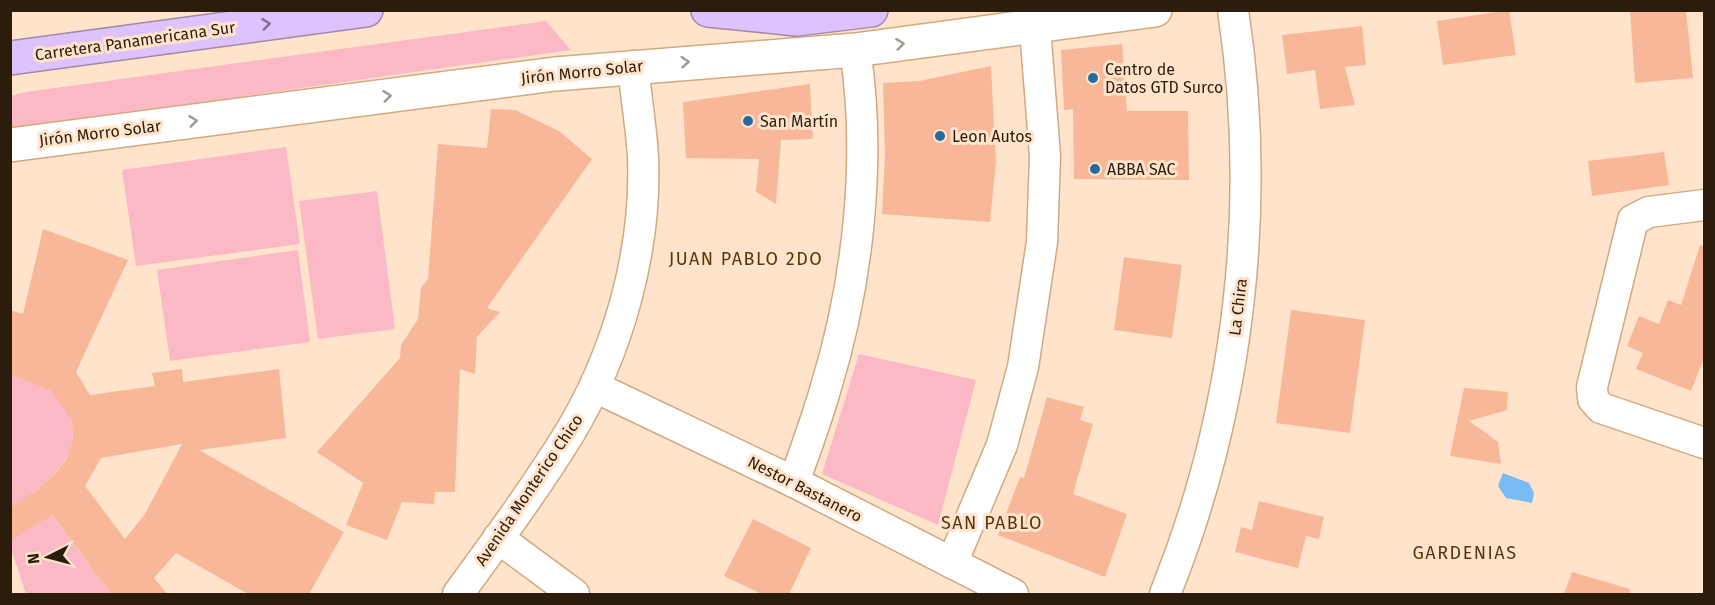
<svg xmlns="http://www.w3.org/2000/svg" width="1715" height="605" viewBox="0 0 1715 605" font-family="'Fira Sans',sans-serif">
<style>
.green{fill:#fbb8c5}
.water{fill:#78bcf6}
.building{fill:#f8b799;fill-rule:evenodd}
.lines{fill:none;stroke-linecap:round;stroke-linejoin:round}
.minor-casing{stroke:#d3a87f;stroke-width:33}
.tertiary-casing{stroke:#d3a87f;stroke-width:36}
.motorway-casing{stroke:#a088a9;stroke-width:36}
.minor{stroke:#fff;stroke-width:30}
.tertiary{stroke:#fff;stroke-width:33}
.motorway{stroke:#dec2fd;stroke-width:33}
.oneway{stroke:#856f84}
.oneway2{stroke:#a09992}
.poi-dot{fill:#266ba0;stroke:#ffe4cb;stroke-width:2}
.labels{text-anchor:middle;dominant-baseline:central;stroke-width:6;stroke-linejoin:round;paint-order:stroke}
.street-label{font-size:16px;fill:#2c1c0c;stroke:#ffe4cb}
.poi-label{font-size:16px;fill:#2c1c0c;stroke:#ffe4cb;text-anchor:start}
.neighbourhood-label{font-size:18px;letter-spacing:1.5px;fill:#5a360c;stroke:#ffe4cb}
</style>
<rect width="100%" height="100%" fill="#ffe4cb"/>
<g class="green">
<path d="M546,21L571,50L11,129L10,96L26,92Z"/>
<path d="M286,147L300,244L136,266L122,170Z"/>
<path d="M377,191L395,329L318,339L299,201Z"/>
<path d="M298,250L310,342L170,361L157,270Z"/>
<path d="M859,354L976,380L938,525L822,474Z"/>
<path d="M11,374C22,379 44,383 53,392C100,437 55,484 11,506Z"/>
<path d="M50,513L111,594H26L11,549L10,540Z"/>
</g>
<path class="water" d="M1503,473L1529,483L1534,493L1532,503L1506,498L1498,486Z"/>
<g class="building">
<path d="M1509,10L1516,55L1443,65L1437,21Z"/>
<path d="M1630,10H1686L1693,78L1635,83Z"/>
<path d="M1362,26L1366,65L1345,67L1355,105L1320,109L1315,70L1287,74L1282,35Z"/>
<path d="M1122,44L1127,111H1188L1189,180L1074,179L1073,109L1064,110L1061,50Z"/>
<path d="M991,66L996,162L990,222L882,214L885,155L883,83L919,81Z"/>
<path d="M810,84L813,139L781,140L776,204L756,192L759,159L686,158L683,102Z"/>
<path d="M491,109L515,110L559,131L592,159L487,308L500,312L477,337L475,374L460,369L455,492H435L434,504L402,502L387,540L346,525L363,483L317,452L400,358L401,345L418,319L421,288L428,279L438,144L487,148Z"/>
<path d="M1664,152L1669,185L1592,196L1588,161Z"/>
<path d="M43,229L128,260L76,372L90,395L155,386L152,373L182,369L183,382L279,369L286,438L199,450L344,532L309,594H248L176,553L154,578L167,594H111L52,515L10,541V507L37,490L55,474L67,458L73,438L72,421L52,391L10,374V310L23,314ZM182,444L145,514L125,539L85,486L101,458Z"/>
<path d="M1700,245L1704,246V358L1691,391L1636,369L1643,353L1627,346L1639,316L1659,324L1668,300L1681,305Z"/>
<path d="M1124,257L1182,265L1172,338L1114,330Z"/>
<path d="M1291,310L1365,320L1350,433L1276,423Z"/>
<path d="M1464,388L1508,392L1507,410L1469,421L1498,442L1501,464L1450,456Z"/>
<path d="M1047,397L1084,407L1080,420L1093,424L1073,494L1127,514L1105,577L998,535L1020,477L1024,478Z"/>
<path d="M1259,501L1324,517L1319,539L1306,536L1298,568L1235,552L1241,527L1252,530Z"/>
<path d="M753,519L811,548L789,594H762L724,576Z"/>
<path d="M1572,572L1630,589L1629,594H1564Z"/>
</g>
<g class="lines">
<g class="minor-casing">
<g id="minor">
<path d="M1704,205L1649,212L1633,220L1592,387L1593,399L1601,408L1704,443"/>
<path d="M595,387L794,482L1013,594"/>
<path d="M794,482C805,451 817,419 826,387C858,283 872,158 855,50"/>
<path d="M498,538L574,594"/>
<path d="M952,563L1002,445L1023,367L1042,242L1045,156L1035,28"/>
<path d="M458,594C496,542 535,489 569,434C618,353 647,251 643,156C641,126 636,96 633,66"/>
<path d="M1165,594C1239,411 1263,206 1233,10"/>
</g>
</g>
<g class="tertiary-casing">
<path id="tertiary" d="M10,145L555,74L855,50L1155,10"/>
</g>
<g class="motorway-casing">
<g id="motorway">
<path d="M708,10L796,19L871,10"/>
<path d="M10,58L366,10"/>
</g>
</g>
<use href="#minor" class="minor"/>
<use href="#tertiary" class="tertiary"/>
<use href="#motorway" class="motorway"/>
</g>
<defs><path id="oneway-chevron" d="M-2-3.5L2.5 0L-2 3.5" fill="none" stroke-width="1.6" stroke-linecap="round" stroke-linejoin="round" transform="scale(1.5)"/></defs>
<use class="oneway" href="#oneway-chevron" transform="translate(266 24) rotate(-7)"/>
<g class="oneway2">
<use href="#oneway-chevron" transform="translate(900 44) rotate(-7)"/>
<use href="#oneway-chevron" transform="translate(685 62) rotate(-4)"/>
<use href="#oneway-chevron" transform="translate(387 96) rotate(-7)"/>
<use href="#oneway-chevron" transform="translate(193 121) rotate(-7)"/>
</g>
<g class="poi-dot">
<circle cx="1093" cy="78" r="6"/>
<circle cx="748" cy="121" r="6"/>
<circle cx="940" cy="136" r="6"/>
<circle cx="1095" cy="169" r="6"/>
</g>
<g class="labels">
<g class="street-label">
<text transform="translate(135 41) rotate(-8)">Carretera Panamericana Sur</text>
<text transform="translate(582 72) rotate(-6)">Jirón Morro Solar</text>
<text transform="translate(100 133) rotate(-7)">Jirón Morro Solar</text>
<text transform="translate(1238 307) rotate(-83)">La Chira</text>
<text transform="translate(805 489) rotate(27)">Nestor Bastanero</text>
<text transform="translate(529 490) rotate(-56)">Avenida Monterico Chico</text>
</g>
<g class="poi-label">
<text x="1105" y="69">Centro de<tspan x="1105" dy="18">Datos GTD Surco</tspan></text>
<text x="760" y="121">San Martín</text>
<text x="952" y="136">Leon Autos</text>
<text x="1107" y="169">ABBA SAC</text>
</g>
<g class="neighbourhood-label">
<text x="746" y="259">JUAN PABLO 2DO</text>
<text x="992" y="523">SAN PABLO</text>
<text x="1465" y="553">GARDENIAS</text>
</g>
</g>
<rect width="1715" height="605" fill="none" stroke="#2c1c0c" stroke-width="24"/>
<g transform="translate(48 557) rotate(264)" stroke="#ffe4cb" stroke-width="4.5" paint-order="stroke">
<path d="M0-4.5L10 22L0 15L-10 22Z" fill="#2c1c0c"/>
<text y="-9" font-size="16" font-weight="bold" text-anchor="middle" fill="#2c1c0c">N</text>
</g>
</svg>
